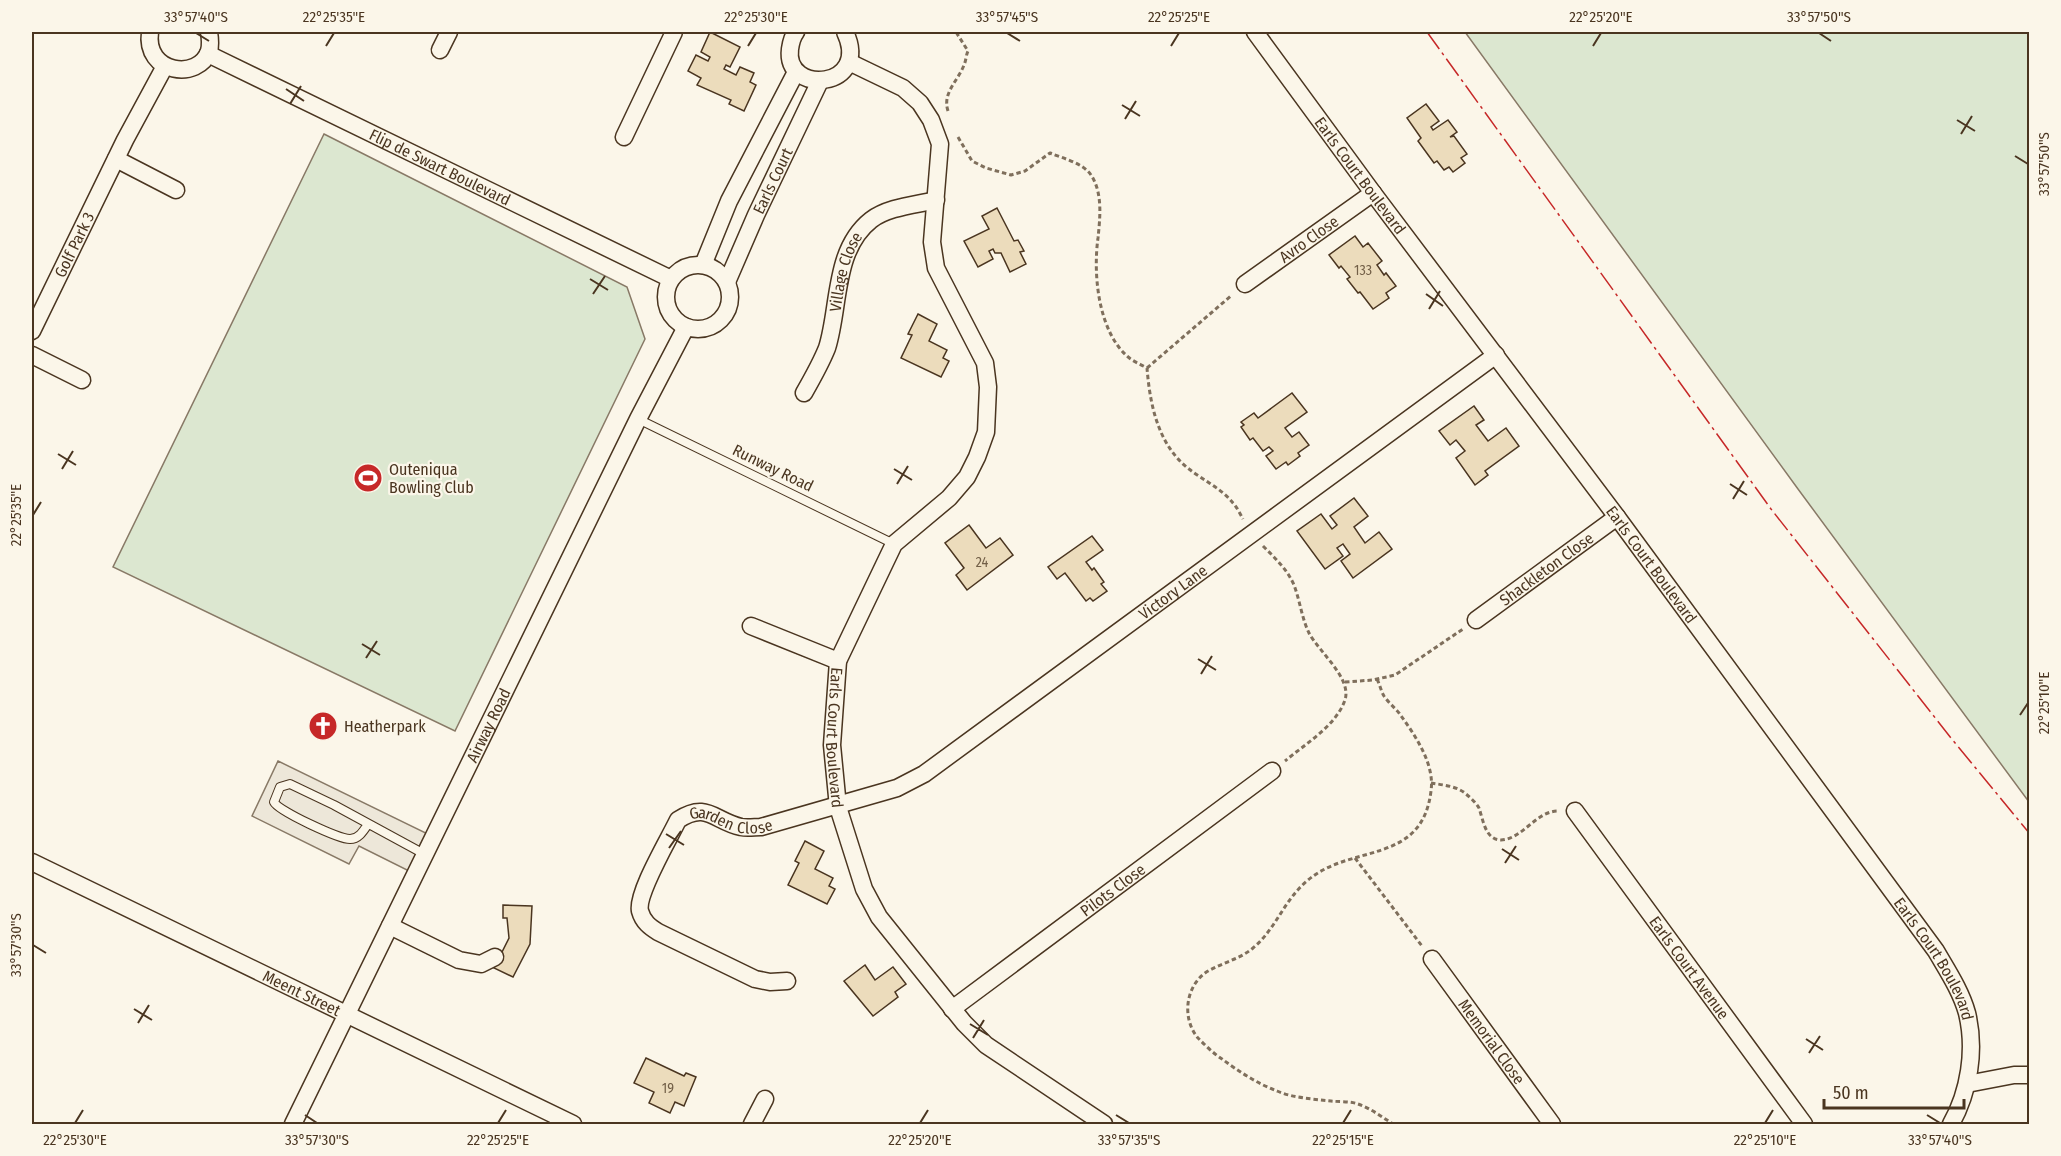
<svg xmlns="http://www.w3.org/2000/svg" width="2061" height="1156" viewBox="0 0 2061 1156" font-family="'Fira Sans Condensed',sans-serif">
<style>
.green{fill:#dce7d0;stroke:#887966;stroke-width:1.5}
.parking{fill:#ede7d9;stroke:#887966;stroke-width:1.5}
.building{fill:#ecdcbc;stroke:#4a3520;stroke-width:1.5}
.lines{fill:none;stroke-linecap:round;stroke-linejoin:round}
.service-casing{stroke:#4a3520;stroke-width:10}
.minor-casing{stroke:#4a3520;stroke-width:19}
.path{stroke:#7f6f5c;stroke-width:3;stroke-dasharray:4.5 3;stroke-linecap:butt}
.service{stroke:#fbf6e9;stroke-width:8}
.minor{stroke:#fbf6e9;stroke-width:16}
.power{stroke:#c62828;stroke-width:1.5;stroke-dasharray:21 4.5 3 4.5;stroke-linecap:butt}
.ticks{fill:none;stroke:#4a3520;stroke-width:2}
.labels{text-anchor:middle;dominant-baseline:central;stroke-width:4.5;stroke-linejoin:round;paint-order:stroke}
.number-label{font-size:14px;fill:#725f47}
.street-label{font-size:16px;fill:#4a3520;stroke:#fbf6e9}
.poi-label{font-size:16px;fill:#4a3520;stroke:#fbf6e9;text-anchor:start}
.neatline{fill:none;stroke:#4a3520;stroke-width:2}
.ticks-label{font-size:15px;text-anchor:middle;fill:#4a3520}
</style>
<rect width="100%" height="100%" fill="#fbf6e9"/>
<g class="green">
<path d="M1465,32H2029V802L1798,489Z"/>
<path d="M324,134L627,287L645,339L455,731L113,567Z"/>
</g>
<path class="parking" d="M278,761L434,837L415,874L359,846L349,864L252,816Z"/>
<g class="building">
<path d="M710,32L740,47L730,67L726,65L724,69L736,75L740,67L754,73L750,82L756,85L744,111L729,104L731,100L697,85L701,78L688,71L696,55L708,61L710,57L701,52Z"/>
<path d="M1426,104L1439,121L1431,127L1433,130L1448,120L1457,132L1450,137L1454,136L1467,154L1461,158L1465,163L1453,172L1449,167L1444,170L1437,161L1434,163L1418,141L1421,138L1407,118Z"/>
<path d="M997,208L1014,241L1018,240L1024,251L1020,252L1026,264L1010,272L1001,253H995L993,249L989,251L993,259L978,267L964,241L989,229L982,216Z"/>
<path d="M1355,236L1363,247L1368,243L1382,261L1377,265L1384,275L1386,273L1396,286L1386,293L1389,298L1373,309L1360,292L1358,293L1347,279L1350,277L1341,266L1339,268L1329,255Z"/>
<path d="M918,314L937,324L929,341L947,350L943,358L949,361L941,377L901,358L912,335L908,334Z"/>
<path d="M1292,393L1307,412L1285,428L1292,437L1299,432L1309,445L1298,453L1300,456L1288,465L1286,462L1276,469L1266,456L1273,451L1269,447L1263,451L1253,438L1250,440L1241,427L1244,425L1241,422L1254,413L1258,418Z"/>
<path d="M1474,406L1484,420L1476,425L1488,441L1506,428L1519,446L1485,471L1488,475L1475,485L1456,458L1465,451L1456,440L1450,445L1439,431Z"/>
<path d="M1354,498L1368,516L1354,527L1365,543L1379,532L1392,549L1353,578L1341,561L1350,554L1343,544L1337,548L1343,556L1325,569L1297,531L1321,514L1332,529L1337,525L1330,516Z"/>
<path d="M969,525L986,548L1000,538L1013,555L967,590L956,575L964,568L945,543Z"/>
<path d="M1092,536L1103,550L1086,562L1092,570L1094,568L1104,582L1101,584L1107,591L1093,601L1090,598L1086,601L1065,573L1057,579L1048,567Z"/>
<path d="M805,841L824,851L815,869L833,878L829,886L835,889L827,904L788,885L799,863L795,861Z"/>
<path d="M503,905L532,906L530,944L513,977L494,968L509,938L507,918H503Z"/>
<path d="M865,965L875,980L893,967L906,984L895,992L898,997L873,1016L844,981Z"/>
<path d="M646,1058L684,1076L686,1073L696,1077L684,1106L675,1102L670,1113L649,1103L654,1092L634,1083Z"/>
</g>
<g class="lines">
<g class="service-casing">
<g id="service">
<path d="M638,419L894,544"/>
<path d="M368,824C364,830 359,839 350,839C339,839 278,811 274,802L280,787L290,784L334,805L426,855"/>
</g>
</g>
<g class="minor-casing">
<g id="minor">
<path d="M150,32C144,74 199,81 209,51C211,44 210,38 209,32"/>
<path d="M796,32C792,37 791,42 790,49C784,96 872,89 845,32"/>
<path id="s1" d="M1255,32L1373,193L1617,517L1936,951C1947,970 1961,991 1967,1013C1976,1050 1969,1092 1951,1124"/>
<path d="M440,50L449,32"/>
<path id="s2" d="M208,54L671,279"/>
<path id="s3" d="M849,62L903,88L920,103L931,120L940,144L932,242L936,268L985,363L988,387L986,432L977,457L967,477L949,498L894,544L838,661L832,745L838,807L864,889L879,917L964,1023L986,1045L1104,1124"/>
<path d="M624,137L674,32"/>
<path d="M116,159L176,190"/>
<path d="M703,265L729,201L796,72"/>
<circle cx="698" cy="297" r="32"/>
<path id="s4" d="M727,282L756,215L820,81"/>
<path id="s5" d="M1245,284L1373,193"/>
<path id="s6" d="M32,331L125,140L165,66"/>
<path d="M32,355L82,380"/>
<path id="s7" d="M804,393C812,379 821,363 827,348C840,307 833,250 871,220C888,207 915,205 936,200"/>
<path id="s8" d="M1476,620L1617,517"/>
<path d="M751,626L838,661"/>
<path id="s9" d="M1575,811L1804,1124"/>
<path id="s10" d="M32,862L573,1124"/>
<path d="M390,926L459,960L481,964L495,957"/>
<path id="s11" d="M1432,959L1552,1124"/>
<path id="s12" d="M787,981L770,982L755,979L658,932C650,927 643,922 640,911C636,894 669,839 678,820C707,801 714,821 741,827C747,828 755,827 761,827L897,788L924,774L1496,355"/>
<path id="s13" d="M952,1009L1272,771"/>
<path d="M1967,1084L2014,1075H2030"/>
<path id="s14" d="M293,1124L638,419L686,327"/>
<path d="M752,1124L765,1099"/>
</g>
</g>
<g class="path">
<path d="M948,111C942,93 958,81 964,65C966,61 966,55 968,51L956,32"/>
<path d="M958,137L972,161L986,168L1011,175L1025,171L1050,153C1062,158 1083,163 1091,175C1103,193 1100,218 1098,238C1093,274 1098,330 1127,356C1132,361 1140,364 1147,368C1150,405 1158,445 1189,469C1203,480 1222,489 1233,503C1237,507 1240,514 1243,519"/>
<path d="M1147,368L1232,295"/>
<path d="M1263,546C1275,558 1287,569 1294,585C1300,601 1302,619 1309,633C1319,652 1352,678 1345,700C1336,726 1305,744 1285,761"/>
<path d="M1377,679C1380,685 1381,691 1384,696C1388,702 1394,707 1399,713C1415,735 1435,764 1431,791C1422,866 1350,843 1307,881C1284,900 1276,929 1253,948C1239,960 1220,963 1205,973C1185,988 1182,1019 1198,1038C1205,1045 1214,1054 1222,1059C1238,1071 1258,1084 1277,1091C1293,1098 1313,1099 1331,1101C1339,1102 1350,1101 1358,1104C1370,1108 1382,1117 1393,1124"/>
<path d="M1345,682L1373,680L1395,675L1463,629"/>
<path d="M1431,783C1443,785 1457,786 1466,794C1471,798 1476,803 1479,808C1483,819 1485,840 1501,840C1523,839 1536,811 1558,811"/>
<path d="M1355,858L1422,946"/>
</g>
<use href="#service" class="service"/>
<use href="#minor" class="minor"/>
<path class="power" d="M1427,32L1771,509L1951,738L2030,834"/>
</g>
<path class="ticks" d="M196,33L209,41M1007,33L1020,41M1819,33L1831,41M326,46L334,33M748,46L756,33M1171,46L1179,33M1593,46L1601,33M286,89L304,101M290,104L301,86M1122,105L1140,116M1125,119L1136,101M1957,120L1975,131M1961,134L1972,116M2015,156L2028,164M590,279L608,290M593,294L605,276M1426,294L1443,306M1429,309L1440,291M58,454L76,465M62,469L73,451M894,469L912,480M897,484L908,466M1730,484L1747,495M1733,499L1744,481M33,515L41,502M362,644L380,655M366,658L377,641M1198,659L1216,670M1201,674L1212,656M2020,715L2028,703M666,834L684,845M669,848L681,831M1502,849L1519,860M1505,863L1516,846M33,945L46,953M134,1009L152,1020M138,1023L149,1005M970,1024L988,1035M973,1038L984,1020M1806,1039L1823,1050M1809,1053L1820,1036M305,1115L317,1123M1116,1115L1129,1123M1927,1115L1940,1123M75,1123L83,1110M498,1123L506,1110M920,1123L928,1110M1343,1123L1351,1110M1765,1123L1773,1110"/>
<defs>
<g id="stadium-disc" transform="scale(1.5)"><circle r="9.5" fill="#c62828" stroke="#fbf6e9"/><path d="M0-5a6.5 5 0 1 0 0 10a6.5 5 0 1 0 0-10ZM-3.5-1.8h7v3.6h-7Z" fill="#fff"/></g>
<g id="church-disc" transform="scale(1.5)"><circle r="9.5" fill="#c62828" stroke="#fbf6e9"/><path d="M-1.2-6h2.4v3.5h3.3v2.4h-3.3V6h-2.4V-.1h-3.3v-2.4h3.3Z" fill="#fff"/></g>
</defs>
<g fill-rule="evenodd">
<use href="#stadium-disc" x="368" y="478"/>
<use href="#church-disc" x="323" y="726"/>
</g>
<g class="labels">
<g class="number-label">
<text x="1363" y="270">133</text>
<text x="982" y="562">24</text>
<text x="668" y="1088">19</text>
</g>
<g class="street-label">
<text stroke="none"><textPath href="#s2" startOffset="258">Flip de Swart Boulevard</textPath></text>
<text stroke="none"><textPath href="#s1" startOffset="178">Earls Court Boulevard</textPath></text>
<text stroke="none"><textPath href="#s4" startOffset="111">Earls Court</textPath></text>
<text stroke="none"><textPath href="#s5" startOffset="78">Avro Close</textPath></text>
<text stroke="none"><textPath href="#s6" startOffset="96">Golf Park 3</textPath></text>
<text stroke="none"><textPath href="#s7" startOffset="129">Village Close</textPath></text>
<text transform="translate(773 468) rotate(26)">Runway Road</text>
<text stroke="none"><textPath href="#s1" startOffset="664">Earls Court Boulevard</textPath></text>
<text stroke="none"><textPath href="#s8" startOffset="87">Shackleton Close</textPath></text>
<text stroke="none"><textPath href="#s12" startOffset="836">Victory Lane</textPath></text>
<text stroke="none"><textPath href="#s14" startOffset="444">Airway Road</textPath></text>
<text stroke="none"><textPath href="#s3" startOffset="784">Earls Court Boulevard</textPath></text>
<text stroke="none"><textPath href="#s12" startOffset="324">Garden Close</textPath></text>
<text stroke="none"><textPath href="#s13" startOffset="200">Pilots Close</textPath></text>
<text stroke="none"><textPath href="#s1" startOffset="1150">Earls Court Boulevard</textPath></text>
<text stroke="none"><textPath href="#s9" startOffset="194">Earls Court Avenue</textPath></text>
<text stroke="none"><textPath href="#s10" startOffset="300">Meent Street</textPath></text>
<text stroke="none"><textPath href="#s11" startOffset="102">Memorial Close</textPath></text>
</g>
<g class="poi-label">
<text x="389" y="469">Outeniqua<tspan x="389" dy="18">Bowling Club</tspan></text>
<text x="344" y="726">Heatherpark</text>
</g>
</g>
<rect width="2061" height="1156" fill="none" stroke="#fbf6e9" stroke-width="66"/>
<path d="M1824 1099v9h140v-9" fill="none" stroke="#4a3520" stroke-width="3"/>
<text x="1833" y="1099" font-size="18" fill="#4a3520" stroke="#fbf6e9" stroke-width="4.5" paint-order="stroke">50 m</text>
<rect x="33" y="33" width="1995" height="1090" class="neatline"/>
<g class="ticks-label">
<text x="196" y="22">33°57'40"S</text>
<text x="334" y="22">22°25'35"E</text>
<text x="756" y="22">22°25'30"E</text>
<text x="1007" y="22">33°57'45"S</text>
<text x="1179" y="22">22°25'25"E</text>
<text x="1601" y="22">22°25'20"E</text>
<text x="1819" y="22">33°57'50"S</text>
<text transform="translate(2044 164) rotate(-90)" y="5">33°57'50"S</text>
<text transform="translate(16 515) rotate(-90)" y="5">22°25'35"E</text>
<text transform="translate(2044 703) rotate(-90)" y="5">22°25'10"E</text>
<text transform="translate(16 945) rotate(-90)" y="5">33°57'30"S</text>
<text x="75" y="1145">22°25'30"E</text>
<text x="317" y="1145">33°57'30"S</text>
<text x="498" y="1145">22°25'25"E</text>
<text x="920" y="1145">22°25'20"E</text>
<text x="1129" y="1145">33°57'35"S</text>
<text x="1343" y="1145">22°25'15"E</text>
<text x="1765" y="1145">22°25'10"E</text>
<text x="1940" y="1145">33°57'40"S</text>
</g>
</svg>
